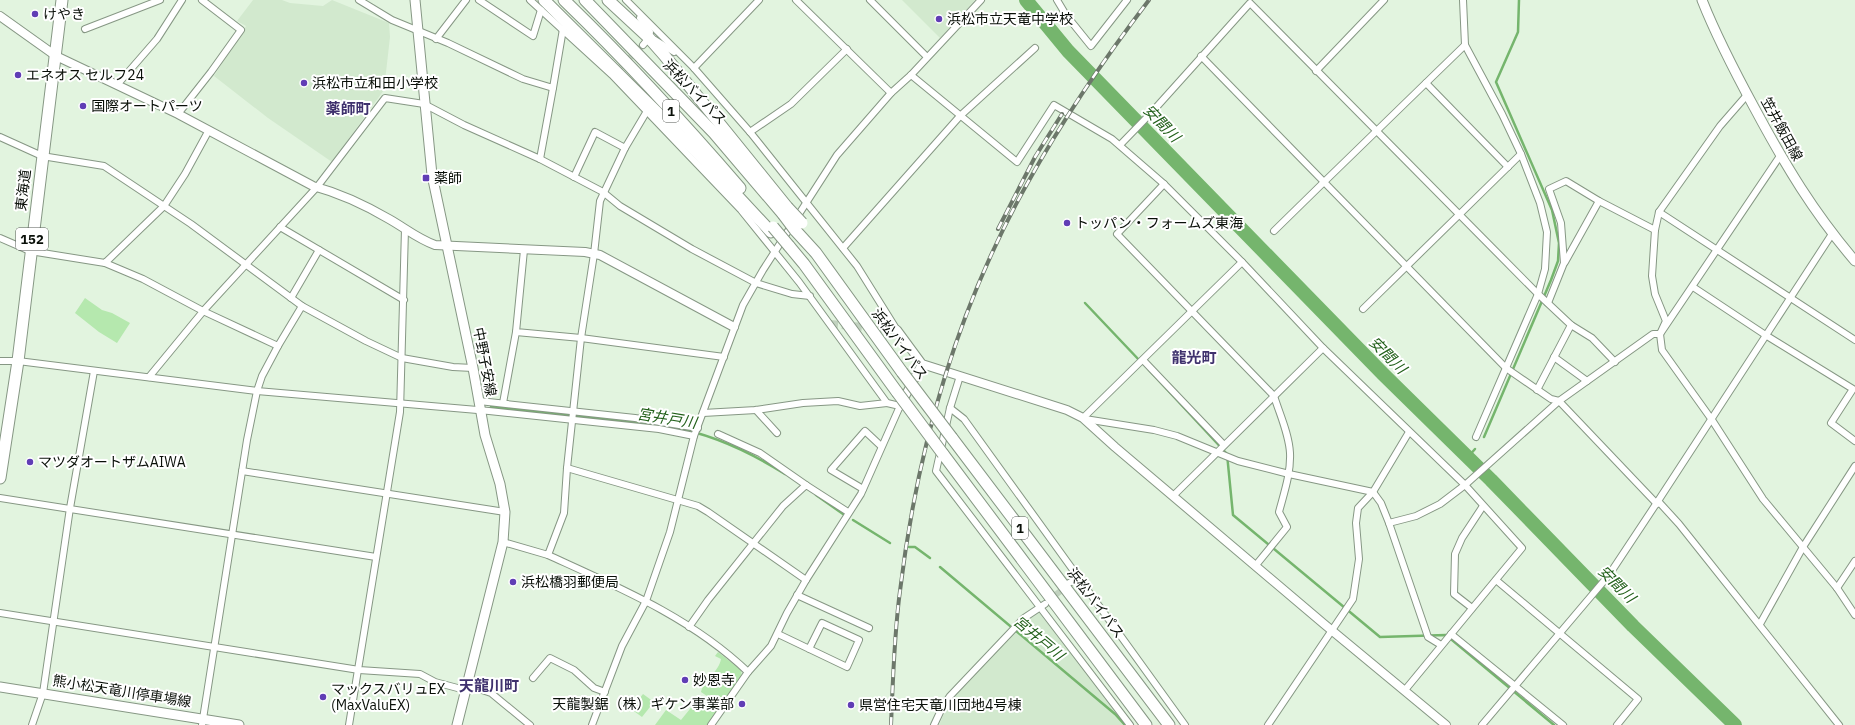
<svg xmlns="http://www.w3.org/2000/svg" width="1855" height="725" viewBox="0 0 1855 725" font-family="'IBM Plex Sans','Noto Sans JP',sans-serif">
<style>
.built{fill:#d2e9ce}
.green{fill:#b5e8ae}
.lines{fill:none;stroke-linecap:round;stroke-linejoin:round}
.stream{stroke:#75b56d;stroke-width:2.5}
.river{stroke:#75b56d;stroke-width:14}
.minor-tunnel{stroke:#c1d2bf;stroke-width:6;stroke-dasharray:6 3;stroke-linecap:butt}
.tertiary-tunnel{stroke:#c1d2bf;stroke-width:8;stroke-dasharray:8 4;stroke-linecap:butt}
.minor-casing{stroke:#869784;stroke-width:8}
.tertiary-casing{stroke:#869784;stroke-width:10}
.secondary-casing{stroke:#869784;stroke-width:11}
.trunk-casing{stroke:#869784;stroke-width:13}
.minor{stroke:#fff;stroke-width:6}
.tertiary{stroke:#fff;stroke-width:8}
.secondary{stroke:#fff;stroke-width:9}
.trunk{stroke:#fff;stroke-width:11}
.rail-casing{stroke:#6c776a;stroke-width:4}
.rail{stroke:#fff;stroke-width:2.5;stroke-dasharray:8;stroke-linecap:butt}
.trunk-bridge-casing{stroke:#869784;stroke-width:13;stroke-linecap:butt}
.trunk-bridge{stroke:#fff;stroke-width:11}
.poi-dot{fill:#603db5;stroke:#fff;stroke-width:1.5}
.labels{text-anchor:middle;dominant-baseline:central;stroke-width:4;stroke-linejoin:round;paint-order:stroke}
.shield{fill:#fff;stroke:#535752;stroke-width:1}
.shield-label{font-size:13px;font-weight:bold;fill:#090f08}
.poi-label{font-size:14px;fill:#090f08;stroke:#fff;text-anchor:start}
.street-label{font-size:14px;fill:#090f08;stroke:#fff}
.neighbourhood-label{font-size:15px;font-weight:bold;fill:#3f316d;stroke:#fff}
.water-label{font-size:15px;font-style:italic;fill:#22601a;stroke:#fff}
</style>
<rect width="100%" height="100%" fill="#e2f4df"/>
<g class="built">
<path d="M253,0H282L290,3L323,6L332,0L389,23L390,37L384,90L332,162L268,118L214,76L246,26L237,21Z"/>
<path d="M902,0H975L940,38Z"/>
<path d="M1036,611L1043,613L1126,725H939L950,701L1030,615Z"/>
</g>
<g class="green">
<path d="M85,298L102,310L112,313L130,323L117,343L99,332L75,313Z"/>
<path d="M718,652L741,670L742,676L707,725H655L666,710L681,720L694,704L706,710L713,700L701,692C704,679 719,672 721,659L715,656Z"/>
<path d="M643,694L654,702L642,717L631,709Z"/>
</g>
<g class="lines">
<g class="stream">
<path d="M1085,303L1140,361"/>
<path d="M1149,370L1227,454L1233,515L1380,637L1446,635L1554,725"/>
<path d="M491,407L666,426"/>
<path d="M671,427C712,434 750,452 785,474"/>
<path d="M1484,437L1551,280L1558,261L1559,243L1552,210L1496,82L1518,32L1519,0"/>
<path d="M1468,457L1475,449"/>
<path d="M816,495L843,514"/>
<path d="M853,520L890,543"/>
<path d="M909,547H915L930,558"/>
<path d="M940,567L1115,714L1125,725"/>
</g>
<path class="river" d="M1026,0L1068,51L1383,374L1491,480L1633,626L1735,725"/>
<g class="minor-tunnel">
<path d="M614,73L643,45"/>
<path d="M1049,600L1067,586"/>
</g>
<path class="tertiary-tunnel" d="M830,324L897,330"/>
<g class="minor-casing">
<g id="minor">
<path d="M359,0L392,20L448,43L523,79L553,88L563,29"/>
<path d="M479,0L533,36L541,10"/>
<path d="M530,0L612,75L741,210L799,282L887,403L900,406L861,494L806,580L787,613L771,646L748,672L711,725"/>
<path d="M626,0L694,68L750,132L857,266L897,330"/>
<path d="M796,0L891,93"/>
<path d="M870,0L927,57"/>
<path d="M1057,0L1066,15L1091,46L1127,0"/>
<path d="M1463,0L1465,45L1324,182L1506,368L1551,399L1559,401L1657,504"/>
<path d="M640,18L650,32L649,38L643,45"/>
<path d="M85,29L160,0"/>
<path d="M436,39L466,0"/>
<path d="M655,40L674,52"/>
<path d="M1465,45L1502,114L1521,154L1540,203L1547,232L1545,269L1538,294L1476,437"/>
<path d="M1201,56L1324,182L1274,231"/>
<path d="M694,68L759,0"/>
<path d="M1316,71L1384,0"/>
<path d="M911,75L1017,162L1054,105L1112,139L1164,184L1242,262L1323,348L1465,485L1522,548L1405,690"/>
<path d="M1426,83L1508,167"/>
<path d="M117,85L157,39L182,0"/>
<path d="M1747,95L1720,126L1659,212L1655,230L1652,276L1655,294L1666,321L1660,334L1662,350L1712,420L1763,499L1837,588L1855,615"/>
<path d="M178,114L211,72L241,30L202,0"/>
<path d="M750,132L791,104L847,49"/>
<path d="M0,137L42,156L104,166L191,224L302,306L366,341L402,358L453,367L473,368"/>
<path d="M1120,145L1152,112L1250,3L1538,294L1571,325L1592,338L1615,362"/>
<path d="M540,159L553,88"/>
<path d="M574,177L595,132L625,148"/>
<path d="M1164,184L1117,234L1274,396C1280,415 1289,434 1290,453C1291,473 1284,493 1279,512L1287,527L1256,565"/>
<path d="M1659,212L1855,340"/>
<path d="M280,227L404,300"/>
<path d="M0,238L30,251L105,263L164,206L185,174L209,130"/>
<path d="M843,248L960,116L1035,48"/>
<path d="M524,250L516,332L581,338L724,357"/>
<path d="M1565,262L1599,201"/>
<path d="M105,263L143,279L203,311L278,346L302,306"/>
<path d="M1693,287L1767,336L1853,389L1831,423L1855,441"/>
<path d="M291,298L319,250"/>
<path d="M1548,303L1564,263L1561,223L1549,189L1566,181L1599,201L1655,230"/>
<path d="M1363,309L1521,154"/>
<path d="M1554,357L1587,381"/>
<path d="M1143,360L1224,445"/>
<path d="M0,361H18L257,391L489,411L659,429L694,436"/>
<path d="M960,376L950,408L936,471L1130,725"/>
<path d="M149,377L205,309L317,187L385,98L424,104L464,125L540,159L603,192L620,206L692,249L756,283L792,294L810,296"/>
<path d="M1537,390L1571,325"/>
<path d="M479,401L635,418L698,428"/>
<path d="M503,403L516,332"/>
<path d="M950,408L964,419L1185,725"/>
<path d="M756,410L777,433"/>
<path d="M703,413L756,410L803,403L838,401L860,406L887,403"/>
<path d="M1083,418L1242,262"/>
<path d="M1085,419L1154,430L1177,436L1238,461L1289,474L1373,492L1381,503L1389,523L1428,637L1441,645"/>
<path d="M718,434L760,453L806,485"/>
<path d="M567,468L698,506L708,512L806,580"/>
<path d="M242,471L505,512"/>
<path d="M863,489L831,470L865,431L881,446"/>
<path d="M1173,496L1323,348"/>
<path d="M0,498L376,557"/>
<path d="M1658,501L1679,524L1839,725"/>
<path d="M1389,523L1416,516L1440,504L1465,485L1559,401L1653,334H1660L1780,156"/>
<path d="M503,542L548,555L564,513L567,468L581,338L594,254L600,201L625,148L647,111"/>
<path d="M548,555C618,587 692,618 748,672"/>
<path d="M1496,580L1638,699L1617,725"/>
<path d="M1069,583L1078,578"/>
<path d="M1837,588L1855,561"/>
<path d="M797,595L869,628"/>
<path d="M1472,608L1454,594L1455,554L1462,538L1483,506"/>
<path d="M0,613L359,670L420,674L435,682L465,690"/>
<path d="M1760,624L1803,547L1855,466"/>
<path d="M689,627L708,600L783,506L806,485L848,512"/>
<path d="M778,634L847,667L859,640L822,623L809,649"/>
<path d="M1451,634L1563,725"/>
<path d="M533,678L550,658L574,670L594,688L605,692"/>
<path d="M467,685L491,693L530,725"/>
<path d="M32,725L43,693L70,508L94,371"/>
<path d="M202,725L247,440L257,391L262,376L278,346"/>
<path d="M349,725L400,412L405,229"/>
<path d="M592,725L622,646L646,601L670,532L694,436L743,305L763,270L837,155L891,93L911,75L981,0"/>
<path d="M934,725L942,708L950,696L1024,618L1045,604"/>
<path d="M1268,725L1353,599L1359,559L1356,523L1358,508L1373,492L1409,432"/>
<path d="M1482,725L1609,575L1658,501L1832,234"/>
</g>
</g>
<g class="tertiary-casing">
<g id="tertiary">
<path d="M0,16L56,56L178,114L313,186C339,193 365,205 389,219C405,228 418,239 435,245L585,252L600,255L734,327"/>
<path d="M897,330L922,364L1067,410L1083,418L1115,447L1324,624L1446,725"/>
<path d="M900,406L922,364"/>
</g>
</g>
<g class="secondary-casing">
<g id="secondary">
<path d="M415,0L432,175L473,368L485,435L500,484L505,512L503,542L457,725"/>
<path d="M1702,0C1717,38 1736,74 1755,109C1785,165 1814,213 1855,261"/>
<path d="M0,687L239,725"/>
</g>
</g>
<g class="trunk-casing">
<g id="trunk">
<path d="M544,0L692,147L771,232"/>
<path d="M564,0C626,60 684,123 740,188"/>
<path d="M585,0L714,133L783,214"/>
<path d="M608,0L649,38L664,55L787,207"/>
<path d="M795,230L816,253L902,372"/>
<path d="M789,246L804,264L897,392"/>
<path d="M952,438L1169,725"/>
<path d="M943,454L1146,725"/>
<path d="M0,478L18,361L62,0"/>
</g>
</g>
<use href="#minor" class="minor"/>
<use href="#tertiary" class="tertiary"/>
<use href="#secondary" class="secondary"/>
<use href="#trunk" class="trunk"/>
<g class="rail-casing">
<g id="rail">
<path d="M998,229L1035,157L1062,114"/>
<path d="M891,725C893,681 894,635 900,591C917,450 957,309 1027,184C1063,119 1104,59 1149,0"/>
</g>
</g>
<use href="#rail" class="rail"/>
<g class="trunk-bridge-casing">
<g id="trunk-bridge">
<path d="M787,207L802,223"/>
<path d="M783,214L795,230"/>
<path d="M773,227L789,246"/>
<path d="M902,372L952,438"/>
<path d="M897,392L943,454"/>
</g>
</g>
<use href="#trunk-bridge" class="trunk-bridge"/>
</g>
<g class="poi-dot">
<circle cx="35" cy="14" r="4"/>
<circle cx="939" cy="19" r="4"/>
<circle cx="18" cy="75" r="4"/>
<circle cx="304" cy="83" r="4"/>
<circle cx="83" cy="106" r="4"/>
<rect x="422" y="174" width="8" height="8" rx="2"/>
<circle cx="1067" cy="223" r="4"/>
<circle cx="30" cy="462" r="4"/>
<circle cx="513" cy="582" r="4"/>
<circle cx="685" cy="680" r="4"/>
<circle cx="323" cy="697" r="4"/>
<circle cx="742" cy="704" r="4"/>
<circle cx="851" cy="705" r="4"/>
</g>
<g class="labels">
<g class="shield">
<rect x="663" y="100" width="16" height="22" rx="3"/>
<rect x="16" y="228" width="32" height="22" rx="3"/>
<rect x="1012" y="517" width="16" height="22" rx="3"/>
</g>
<g class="shield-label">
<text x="671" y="111">1</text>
<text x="32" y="239">152</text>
<text x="1020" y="528">1</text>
</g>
<g class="poi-label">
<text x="43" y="14">けやき</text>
<text x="947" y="19">浜松市立天竜中学校</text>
<text x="26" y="75">エネオス セルフ24</text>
<text x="312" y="83">浜松市立和田小学校</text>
<text x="91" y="106">国際オートパーツ</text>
<text x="434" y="178">薬師</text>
<text x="1075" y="223">トッパン・フォームズ東海</text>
<text x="38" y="462">マツダオートザムAIWA</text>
<text x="521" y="582">浜松橋羽郵便局</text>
<text x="693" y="680">妙恩寺</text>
<text x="331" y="689">マックスバリュEX<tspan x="331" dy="16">(MaxValuEX)</tspan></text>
<text x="734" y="704" text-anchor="end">天龍製鋸（株）ギケン事業部</text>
<text x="859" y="705">県営住宅天竜川団地4号棟</text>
</g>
<g class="street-label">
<text transform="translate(695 92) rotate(46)">浜松バイパス</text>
<text transform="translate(1782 129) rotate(61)">笠井飯田線</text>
<text transform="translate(23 190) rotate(-83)">東海道</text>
<text transform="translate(900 344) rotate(54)">浜松バイパス</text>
<text transform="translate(485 362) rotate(79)">中野子安線</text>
<text transform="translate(1096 603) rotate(53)">浜松バイパス</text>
<text transform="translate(122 691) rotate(9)">熊小松天竜川停車場線</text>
</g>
<g class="neighbourhood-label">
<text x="348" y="108">薬師町</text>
<text x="1194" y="357">龍光町</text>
<text x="489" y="685">天龍川町</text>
</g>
<g class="water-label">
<text transform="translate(1162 123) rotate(46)">安間川</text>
<text transform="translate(1388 355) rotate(45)">安間川</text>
<text transform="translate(667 418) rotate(9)">宮井戸川</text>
<text transform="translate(1617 584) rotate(45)">安間川</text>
<text transform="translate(1039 638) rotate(40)">宮井戸川</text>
</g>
</g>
</svg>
